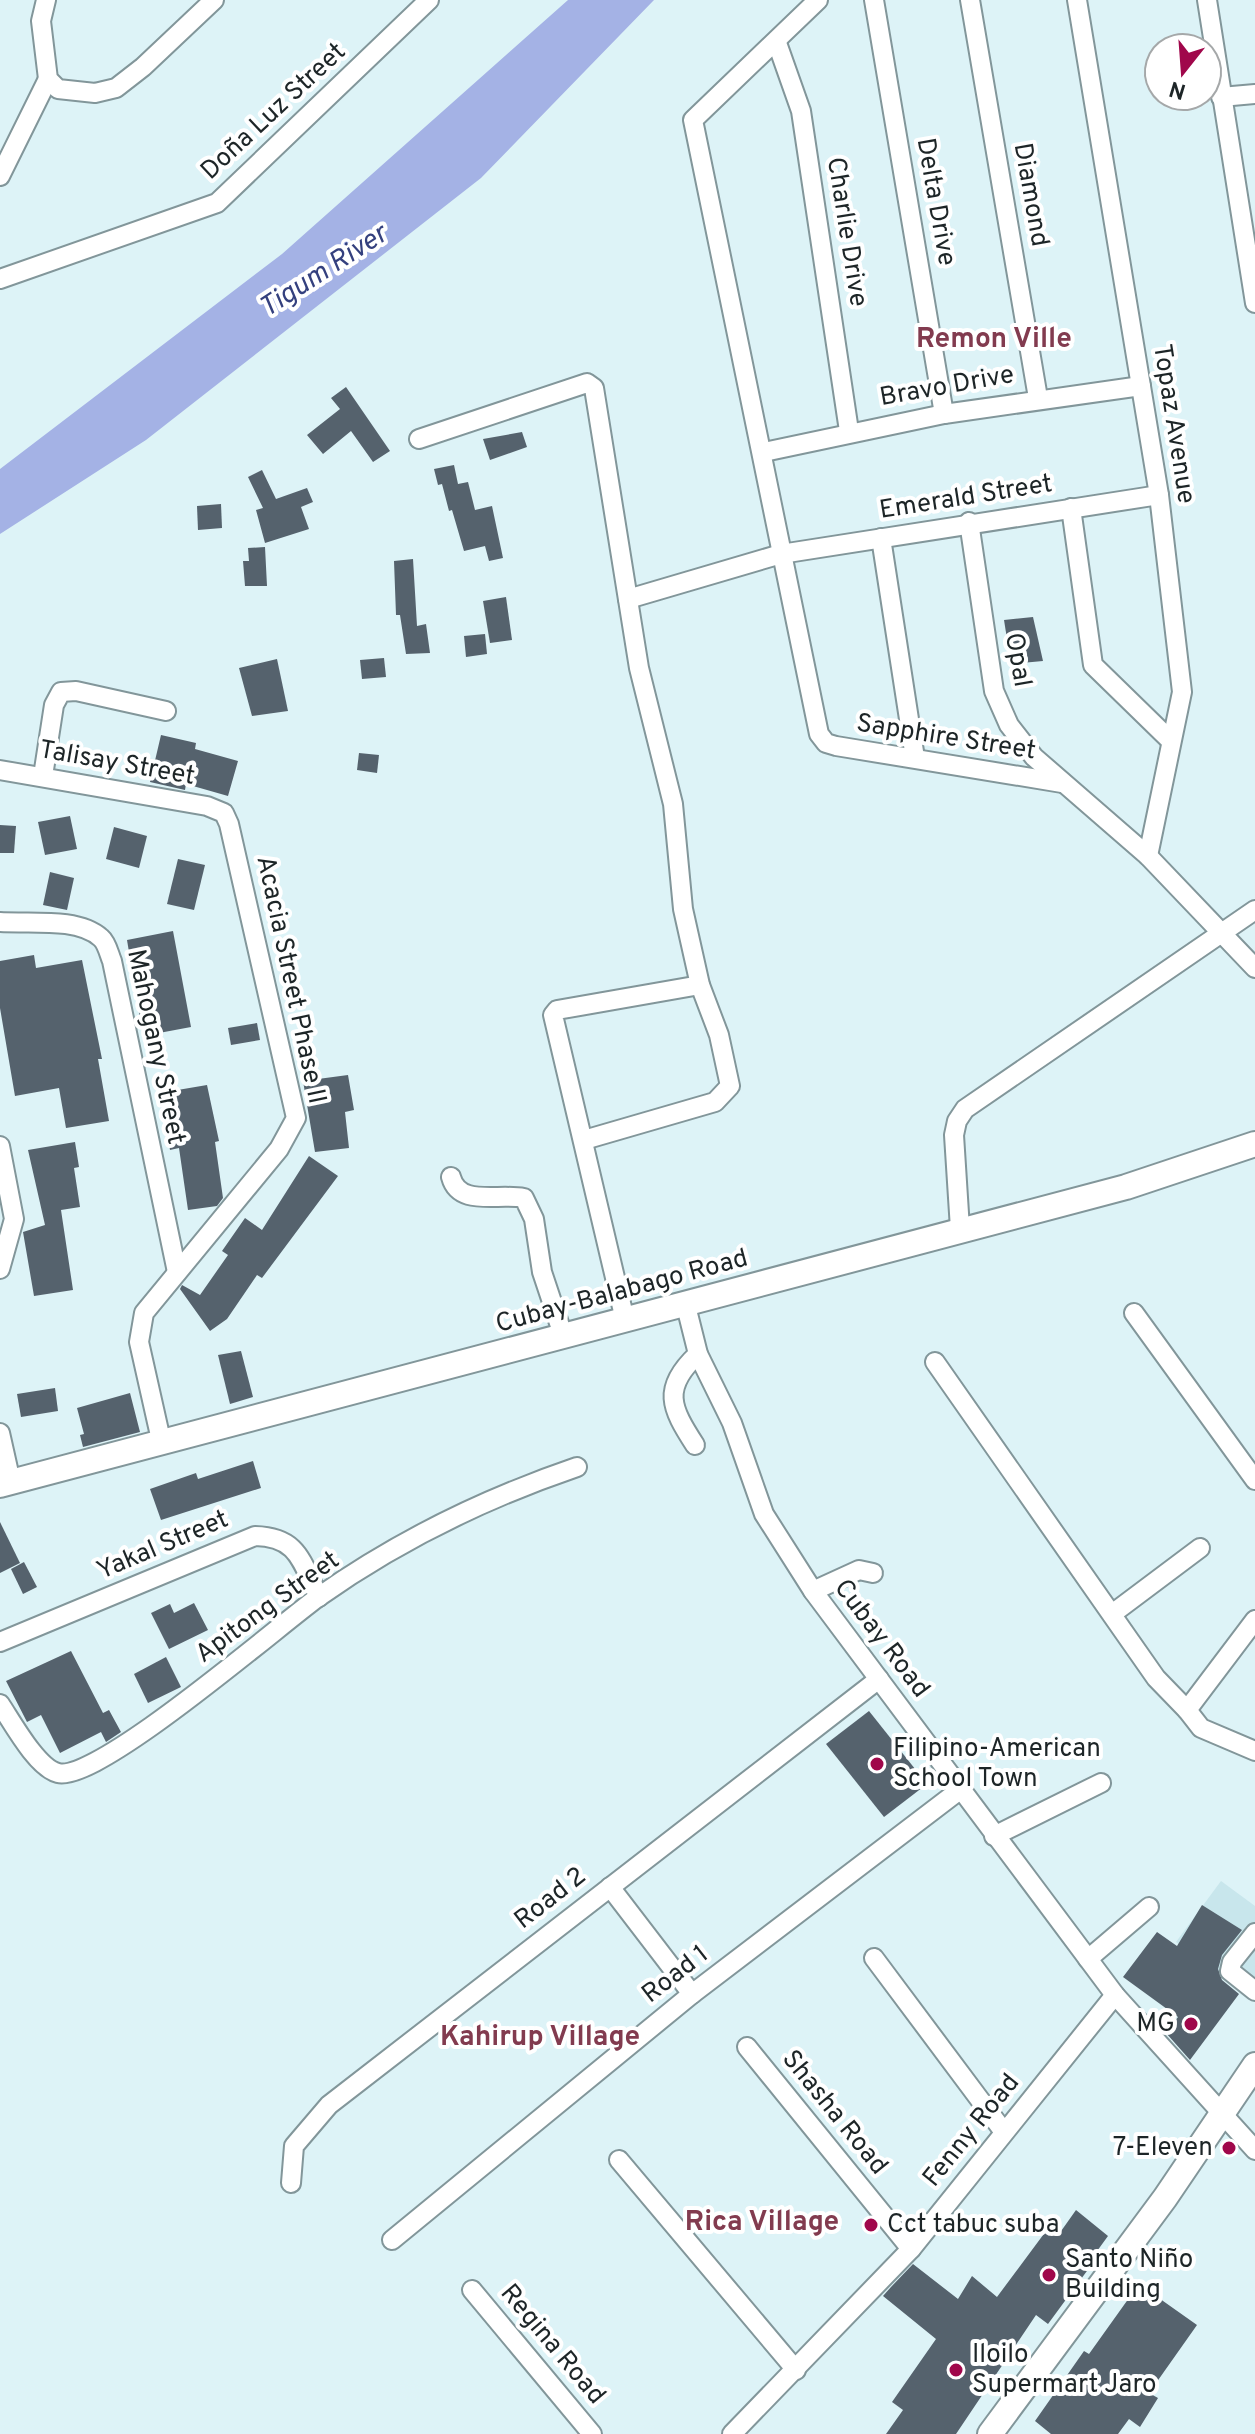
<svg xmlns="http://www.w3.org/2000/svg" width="1255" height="2434" viewBox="0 0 1255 2434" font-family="Overpass,sans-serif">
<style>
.built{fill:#c8e6ec}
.water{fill:#a4b2e5}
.building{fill:#55626d}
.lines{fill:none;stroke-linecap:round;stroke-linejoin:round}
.minor-casing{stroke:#82969a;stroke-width:22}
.major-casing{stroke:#82969a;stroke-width:28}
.minor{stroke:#fff;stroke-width:18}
.major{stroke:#fff;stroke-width:24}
.poi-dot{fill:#a0074b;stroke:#fff;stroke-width:3}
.labels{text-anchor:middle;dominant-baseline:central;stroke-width:8;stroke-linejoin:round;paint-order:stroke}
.street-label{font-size:26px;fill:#1d2527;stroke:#fff}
.poi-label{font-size:26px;fill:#1d2527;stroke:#fff;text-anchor:start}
.water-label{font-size:28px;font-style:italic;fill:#34407e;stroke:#fff}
.neighbourhood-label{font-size:28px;font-weight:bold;fill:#823b4f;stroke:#fff}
</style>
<rect width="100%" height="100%" fill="#ddf3f7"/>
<path class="built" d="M1221,1881L1255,1906V1999L1176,1942Z"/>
<path class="water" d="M568,0H654L481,178L146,440L0,534V469L282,254Z"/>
<g class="building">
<path d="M346,387L390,451L373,462L351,431L323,454L307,435L340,409L331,398Z"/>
<path d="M522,432L527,447L490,460L483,439Z"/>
<path d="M454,465L458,484L468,482L475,510L492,506L503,558L489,561L485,546L464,551L452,510L449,511L442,484L438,485L434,469Z"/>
<path d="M262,470L276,499L307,488L313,502L301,507L309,529L265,543L256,510L263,508L248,477Z"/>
<path d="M221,504L222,528L198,530L197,506Z"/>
<path d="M265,547L267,586H245L243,561H249L248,548Z"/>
<path d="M413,559L417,626L426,624L430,653L406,654L400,615H396L394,561Z"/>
<path d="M506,597L512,640L490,643L483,601Z"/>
<path d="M1033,617L1043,661L1011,664L1004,620Z"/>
<path d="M485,634L487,654L466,657L464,636Z"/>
<path d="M384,658L386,677L362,679L360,660Z"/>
<path d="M277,659L288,711L252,716L239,668Z"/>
<path d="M161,735L196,743L195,749L238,761L228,796L186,784L185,790L150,782Z"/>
<path d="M359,753L379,755L377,773L357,770Z"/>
<path d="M70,816L77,849L45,855L38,822Z"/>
<path d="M0,825L16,826L14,853H0Z"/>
<path d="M114,827L147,836L139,868L106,859Z"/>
<path d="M178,859L205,865L194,910L167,904Z"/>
<path d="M50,872L74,878L67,910L43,905Z"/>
<path d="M173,931L191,1027L143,1036L127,940Z"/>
<path d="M34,955L36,968L82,960L102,1059H98L109,1121L66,1128L59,1088L15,1096L0,1008V961Z"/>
<path d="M257,1023L260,1040L231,1045L228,1028Z"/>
<path d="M348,1075L354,1110L345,1112L349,1148L315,1152L303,1081Z"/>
<path d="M207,1085L219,1141L215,1142L223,1198L217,1206L188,1210L179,1148L170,1150L160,1093Z"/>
<path d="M75,1142L79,1167L74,1168L80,1207L61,1210L73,1290L34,1296L23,1232L45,1225L28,1150Z"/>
<path d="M309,1156L338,1176L262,1278L257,1275L227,1319L210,1331L180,1289L182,1285L200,1295L228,1255L222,1251L245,1218L262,1230Z"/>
<path d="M241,1351L253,1397L230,1404L218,1355Z"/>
<path d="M55,1388L58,1411L21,1417L17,1394Z"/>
<path d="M130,1393L140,1432L83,1447L80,1435L84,1434L77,1408Z"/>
<path d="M253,1461L261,1488L161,1520L150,1489L196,1473L198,1479Z"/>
<path d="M0,1522L20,1563L0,1573Z"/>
<path d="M24,1562L37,1587L23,1594L11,1569Z"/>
<path d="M194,1603L208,1630L169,1649L151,1613L170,1604L174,1613Z"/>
<path d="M71,1651L103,1713L109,1710L121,1732L106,1742L101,1732L60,1753L41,1715L27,1722L6,1681Z"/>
<path d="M166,1657L181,1687L148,1703L134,1674Z"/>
<path d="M869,1711L927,1784L884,1817L826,1744Z"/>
<path d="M1202,1905L1242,1930L1222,1955L1218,1969L1222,1980L1239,1994L1190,2060L1166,2033L1178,2017L1123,1977L1157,1932L1177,1946Z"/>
<path d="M1076,2210L1108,2236L1092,2258L1095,2260L1048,2324L1036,2315L956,2434H886L903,2410L892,2402L936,2339L883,2296L891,2287L913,2264L958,2299L972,2276L997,2297L1049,2227L1059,2234Z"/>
<path d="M1139,2284L1197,2325L1149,2393L1158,2398L1140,2427L1129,2419L1118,2434H1051L1035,2421L1084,2351L1089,2354Z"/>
</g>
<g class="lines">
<g class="minor-casing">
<g id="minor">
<path d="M46,0L41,21L48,79L58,89L95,93L116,88L143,67L214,0"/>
<path d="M818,0L693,120L819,734L826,743L836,746L1062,783"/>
<path d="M874,0L944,414"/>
<path d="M970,0L1038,398"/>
<path d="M1077,0L1159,495L1182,692L1148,856"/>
<path d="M1207,0L1255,303"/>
<path d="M777,43L801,111L849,431"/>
<path d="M1221,97L1255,94"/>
<path d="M0,176L48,79"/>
<path d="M0,279L217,203L429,0"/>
<path d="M419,439L587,383L594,388L639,668L673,804L683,909L700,985L719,1035L730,1086L715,1102L584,1140"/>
<path d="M764,452L944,414L1141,386"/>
<path d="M1071,508L1093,665L1171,741"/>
<path d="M969,522L994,691L1009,725L1034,757L1148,856L1255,968"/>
<path d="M881,538L915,758"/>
<path d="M628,599L781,554L1159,495"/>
<path d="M0,770L207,806L224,813L229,824L296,1118L279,1149L144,1313L139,1342L161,1440"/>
<path d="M43,776L54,705L61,692L76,691L166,711"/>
<path d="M0,922C29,924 78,917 101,938C107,943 109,954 112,961L177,1272"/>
<path d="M0,1146L14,1219L0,1269"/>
<path d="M451,1177C459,1207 497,1193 524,1198L534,1219L542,1272L564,1338"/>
<path d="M960,1229L954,1135L957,1121L965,1109L1255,910"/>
<path d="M686,1306L698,1354L732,1423L764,1514L813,1591L1115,1995L1255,2150"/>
<path d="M1134,1313L1255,1480"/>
<path d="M625,1320L553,1015L557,1010L700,985"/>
<path d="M935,1362L1156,1678L1187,1710"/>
<path d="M0,1433L11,1482"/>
<path d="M695,1445C671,1408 661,1388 698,1354"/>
<path d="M813,1591L859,1570L873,1573"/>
<path d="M1112,1614L1200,1548"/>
<path d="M1255,1620L1187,1710L1201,1728L1255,1751"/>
<path d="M0,1642L255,1536C299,1537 301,1562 319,1597"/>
<path d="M0,1704C12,1722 37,1768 58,1773C97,1783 277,1627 317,1598C396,1542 486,1498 577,1467"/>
<path d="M994,1836L1101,1783"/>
<path d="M610,1887L692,1994"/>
<path d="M1255,1933L1232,1962L1230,1971L1255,1991"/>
<path d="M874,1958L1004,2132"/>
<path d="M1088,1959L1149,1907"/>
<path d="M747,2047L911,2249"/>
<path d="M619,2160L796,2370"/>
<path d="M291,2183L294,2146L329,2105L879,1679"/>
<path d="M392,2240L692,1994L961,1789"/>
<path d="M472,2290L592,2434"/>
<path d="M732,2434L911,2249L1115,1995"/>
</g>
</g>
<g class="major-casing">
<g id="major">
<path d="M0,1485L1126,1187L1255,1144"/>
<path d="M990,2434L1165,2198L1255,2065"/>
</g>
</g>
<use href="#minor" class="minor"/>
<use href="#major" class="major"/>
</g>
<g class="poi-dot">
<circle cx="877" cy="1764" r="8"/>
<circle cx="1191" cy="2024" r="8"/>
<circle cx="1229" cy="2148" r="8"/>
<circle cx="871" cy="2225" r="8"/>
<circle cx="1049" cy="2275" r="8"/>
<circle cx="956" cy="2370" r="8"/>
</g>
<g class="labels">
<g class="street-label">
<text transform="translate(274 112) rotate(-43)">Doña Luz Street</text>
<text transform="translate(1030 195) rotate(80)">Diamond</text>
<text transform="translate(935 202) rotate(80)">Delta Drive</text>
<text transform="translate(846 232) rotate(81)">Charlie Drive</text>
<text transform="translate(947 387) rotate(-10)">Bravo Drive</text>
<text transform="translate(1173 424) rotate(81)">Topaz Avenue</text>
<text transform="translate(966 498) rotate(-9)">Emerald Street</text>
<text transform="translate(1017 660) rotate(80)">Opal</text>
<text transform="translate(946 738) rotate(9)">Sapphire Street</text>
<text transform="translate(117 764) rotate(10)">Talisay Street</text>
<text transform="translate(290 980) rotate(78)">Acacia Street Phase II</text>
<text transform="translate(155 1047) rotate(78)">Mahogany Street</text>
<text transform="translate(622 1292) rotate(-15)">Cubay-Balabago Road</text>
<text transform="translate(163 1546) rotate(-23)">Yakal Street</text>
<text transform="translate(268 1608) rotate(-36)">Apitong Street</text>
<text transform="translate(881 1639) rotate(53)">Cubay Road</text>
<text transform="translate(551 1899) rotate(-38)">Road 2</text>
<text transform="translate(676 1975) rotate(-38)">Road 1</text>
<text transform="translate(834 2113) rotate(51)">Shasha Road</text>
<text transform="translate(972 2131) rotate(-51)">Fenny Road</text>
<text transform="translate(552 2345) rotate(50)">Regina Road</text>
</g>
<g class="poi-label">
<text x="893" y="1749">Filipino-American<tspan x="893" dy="30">School Town</tspan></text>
<text x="1175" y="2024" text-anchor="end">MG</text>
<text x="1213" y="2148" text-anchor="end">7-Eleven</text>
<text x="887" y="2225">Cct tabuc suba</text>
<text x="1065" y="2260">Santo Niño<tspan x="1065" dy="30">Building</tspan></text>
<text x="972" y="2355">Iloilo<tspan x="972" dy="30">Supermart Jaro</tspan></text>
</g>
<g class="water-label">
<text transform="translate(324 272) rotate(-33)">Tigum River</text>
</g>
<g class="neighbourhood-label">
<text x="994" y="340">Remon Ville</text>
<text x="540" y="2038">Kahirup Village</text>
<text x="762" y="2223">Rica Village</text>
</g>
</g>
<g transform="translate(1183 72) rotate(197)"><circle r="38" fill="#ffffff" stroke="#a5a8a9" stroke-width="2"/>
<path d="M0-6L14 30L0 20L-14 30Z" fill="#a0074b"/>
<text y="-12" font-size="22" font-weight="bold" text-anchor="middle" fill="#1d2527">N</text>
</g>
</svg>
